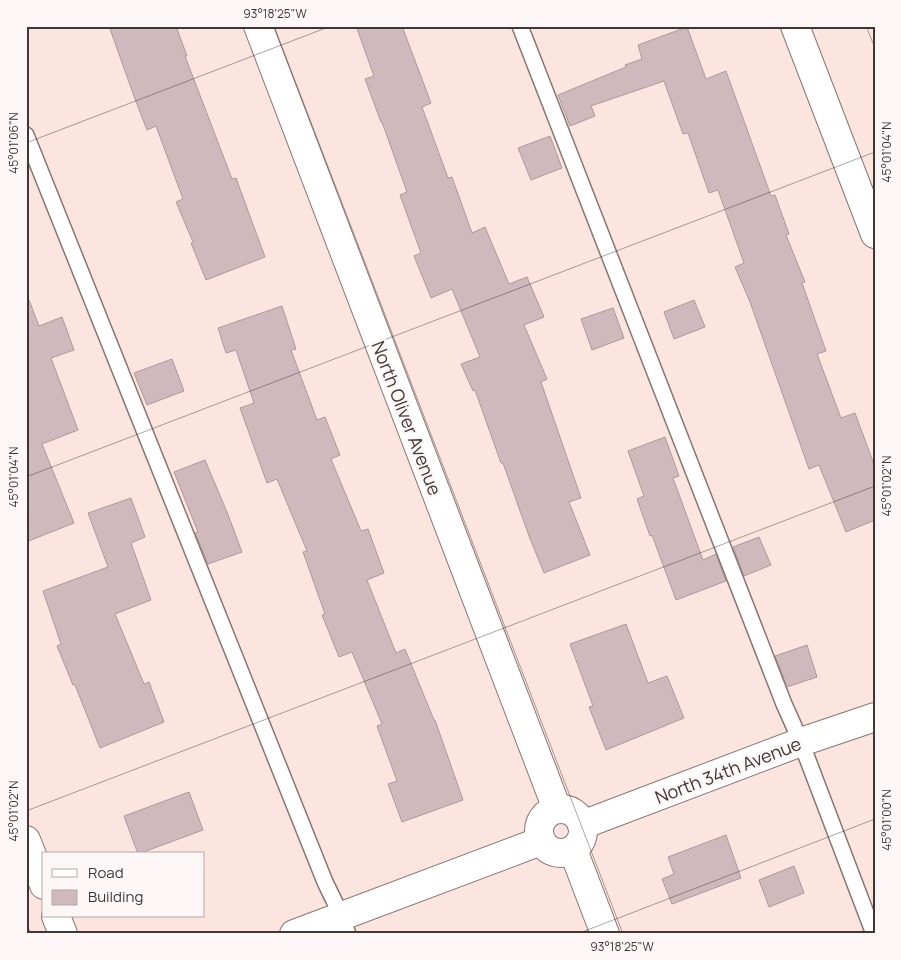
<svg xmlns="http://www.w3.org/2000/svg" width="901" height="960" viewBox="0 0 901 960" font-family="Manrope,sans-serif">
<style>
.building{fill:#d0b9bd;stroke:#ae989b}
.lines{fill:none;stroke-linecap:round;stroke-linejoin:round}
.lane-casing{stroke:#897570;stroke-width:18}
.street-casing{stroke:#897570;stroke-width:30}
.secondary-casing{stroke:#897570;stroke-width:30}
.lane{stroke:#fff;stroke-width:15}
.street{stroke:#fff;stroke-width:28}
.secondary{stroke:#fff;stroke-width:28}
.ticks{fill:none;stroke:#403735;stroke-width:1;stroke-opacity:0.45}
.labels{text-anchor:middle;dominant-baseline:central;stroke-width:5;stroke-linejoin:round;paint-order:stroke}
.street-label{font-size:18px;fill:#403735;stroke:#fcf7f6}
.neatline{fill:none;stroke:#403735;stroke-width:2}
.ticks-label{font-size:12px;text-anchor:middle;fill:#403735}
</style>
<rect width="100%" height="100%" fill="#fce5df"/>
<g class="building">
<path d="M109,26H176L187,56H185L232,179L236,178L265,257L206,280L191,243L193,242L176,202L183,199L156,126L147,130L135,99Z"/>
<path d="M356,26H402L431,103L422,107L448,178L452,177L472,233L485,227L509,284L527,277L544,317L524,325L547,379L541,382L581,498L569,502L590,555L544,573L529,536L503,463H501L475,390L473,391L461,364L480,357L452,289L431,298L414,256L421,253L400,195L407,192L382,122H381L365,79L374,76Z"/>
<path d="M687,27L706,79L726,71L771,196L775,195L789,234L786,235L805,282L802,283L826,351L817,354L841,418L855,413L875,467V520L846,532L819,465L809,469L750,302L735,267L744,263L718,190L709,193L688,133L683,134L664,81L591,106L595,116L570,126L558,95L626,67L625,65L642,59L638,45Z"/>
<path d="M550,136L562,168L531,180L518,148Z"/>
<path d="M29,300L39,326L62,317L74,350L51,358L78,430L42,444L74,523L26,542V301Z"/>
<path d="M694,300L705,327L674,339L664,312Z"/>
<path d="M282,306L296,349L291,350L317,420L325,417L340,455L331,459L361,531L368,529L384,573L367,580L396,653L405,649L434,720H435L463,800L402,822L388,784L397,781L377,726L382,724L352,652L339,657L322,615L325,614L303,552L307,551L277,479L267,483L240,408L254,403L236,350L226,353L218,328Z"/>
<path d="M613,308L624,338L592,350L581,319Z"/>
<path d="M172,359L184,391L147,405L134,373Z"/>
<path d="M665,437L679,476L673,478L703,560L716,554L726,581L676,600L652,535L650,536L637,499L644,496L628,451Z"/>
<path d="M205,460L227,512L242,552L208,564L195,533L198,532L174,472Z"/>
<path d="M131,498L145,537L131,543L151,600L115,614L144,684L149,682L164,722L100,748L75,685H73L57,646L61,644L43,591L108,567L88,513Z"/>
<path d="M759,537L771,565L744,576L733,547Z"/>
<path d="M626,624L648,683L667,676L684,718L606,750L589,707L593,706L570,644Z"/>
<path d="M807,645L817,677L787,687L775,656Z"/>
<path d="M189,792L203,830L138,854L124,816Z"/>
<path d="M726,835L741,878L672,904L662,879L674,874L668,857Z"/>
<path d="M794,866L804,893L769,907L759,880Z"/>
</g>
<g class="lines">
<g class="lane-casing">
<g id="lane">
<path d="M520,26L784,704L801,742L874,934"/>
<path d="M26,135L325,882L341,915L348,934"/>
</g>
</g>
<g class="street-casing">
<g id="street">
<path d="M258,26L557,809"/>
<path d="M795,26L875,234"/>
<circle cx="561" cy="831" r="22"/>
<path d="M582,825L801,742L875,717"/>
<path d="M573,850L605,934"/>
<path d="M294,934L541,841"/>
</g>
</g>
<g class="secondary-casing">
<g id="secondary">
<path d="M26,840L44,885"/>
<path d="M56,916L63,934"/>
</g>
</g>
<use href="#lane" class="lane"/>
<use href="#street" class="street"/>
<use href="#secondary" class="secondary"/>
</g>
<path class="ticks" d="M274,26L623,934M866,26L875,48M26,143L331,26M26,477L875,152M26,811L875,486M26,922L31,934M577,934L875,819"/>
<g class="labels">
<g class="street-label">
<text transform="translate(407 418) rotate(69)">North Oliver Avenue</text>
<text transform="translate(728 770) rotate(-21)">North 34th Avenue</text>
</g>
</g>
<rect width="901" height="960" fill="none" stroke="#fcf7f6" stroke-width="55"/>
<rect x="42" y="852" width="162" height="65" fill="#fcf7f6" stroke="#b1aaa9"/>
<rect x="52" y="869" width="25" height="8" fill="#ffffff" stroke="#b1aaa9"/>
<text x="88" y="878" font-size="15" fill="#403735">Road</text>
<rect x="52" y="890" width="25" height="15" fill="#d0b9bd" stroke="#b1aaa9"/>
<text x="88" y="902" font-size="15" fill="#403735">Building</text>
<rect x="28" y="28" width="846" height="904" class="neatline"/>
<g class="ticks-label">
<text x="275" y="18">93°18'25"W</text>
<text transform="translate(14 143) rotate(-90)" y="4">45°01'06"N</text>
<text transform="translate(887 152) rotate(-90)" y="4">45°01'04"N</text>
<text transform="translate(14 477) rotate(-90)" y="4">45°01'04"N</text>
<text transform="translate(887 486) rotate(-90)" y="4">45°01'02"N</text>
<text transform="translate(14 811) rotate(-90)" y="4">45°01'02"N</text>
<text transform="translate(887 820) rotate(-90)" y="4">45°01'00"N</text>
<text x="622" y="951">93°18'25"W</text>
</g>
</svg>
